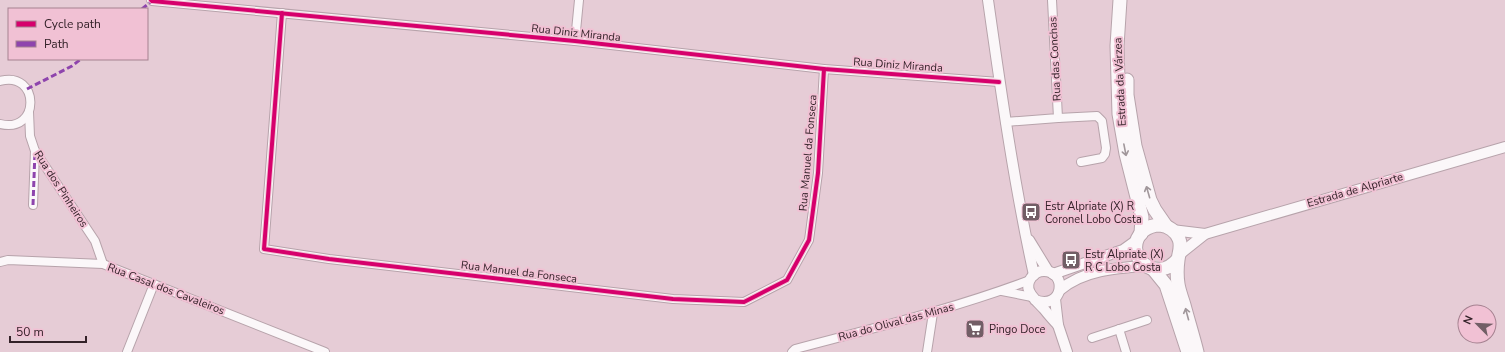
<svg xmlns="http://www.w3.org/2000/svg" width="1505" height="352" viewBox="0 0 1505 352" font-family="'Nunito Sans',sans-serif">
<style>
.lines{fill:none;stroke-linecap:round;stroke-linejoin:round}
.minor-casing{stroke:#b7a3ab;stroke-width:10}
.tertiary-casing{stroke:#b7a3ab;stroke-width:12}
.primary-casing{stroke:#b7a3ab;stroke-width:15}
.minor{stroke:#fbf7f9;stroke-width:8}
.tertiary{stroke:#fbf7f9;stroke-width:10}
.primary{stroke:#fbf7f9;stroke-width:13}
.quiet{stroke:#8e44ad;stroke-width:3;stroke-dasharray:6 3;stroke-linecap:butt}
.cycleway-casing{stroke:#f1c1d4;stroke-width:6}
.cycleway{stroke:#d6006c;stroke-width:4}
.oneway{stroke:#a1979b}
.labels{text-anchor:middle;dominant-baseline:central;stroke-width:4;stroke-linejoin:round;paint-order:stroke}
.street-label{font-size:11px;fill:#342229;stroke:#f1c1d4}
.poi-label{font-size:11px;fill:#342229;stroke:#f1c1d4;text-anchor:start}
</style>
<rect width="100%" height="100%" fill="#e6ccd6"/>
<g class="lines">
<g class="minor-casing">
<g id="minor">
<path d="M151,0L152,1L575,41L824,69L999,82"/>
<path d="M282,13L264,249L329,259L673,299L744,302L787,280L809,240L818,173L824,69"/>
<path d="M575,41L579,0"/>
<path d="M0,81C40,70 41,134 0,124"/>
<path d="M29,112L30,136L35,151L95,241L103,264"/>
<path d="M1058,118L1097,116L1102,121L1106,148L1105,154L1102,158L1081,162"/>
<path d="M1005,122L1058,118L1052,0"/>
<path d="M33,205L35,151"/>
<path d="M0,262L8,260L103,264L325,352"/>
<path d="M1002,291L1032,297"/>
<path d="M1119,329L1126,352"/>
<path d="M1092,338L1147,320"/>
<path d="M127,352L154,284"/>
<path d="M792,352L795,349C874,328 953,309 1030,280"/>
<path d="M927,352L933,313"/>
</g>
</g>
<g class="tertiary-casing">
<g id="tertiary">
<path d="M988,0C1001,92 1014,184 1034,275"/>
<path d="M1172,230L1205,234"/>
<path d="M1029,240L1048,271"/>
<path d="M1180,254L1205,234L1505,147"/>
<path d="M1053,274L1114,253L1123,250L1137,240"/>
<path d="M1060,290C1083,270 1116,268 1146,266"/>
<path d="M1055,299L1058,325L1067,352"/>
<path d="M1035,300C1064,311 1068,271 1044,271C1039,271 1034,273 1031,278C1022,290 1036,300 1044,309C1048,314 1053,320 1058,325"/>
</g>
</g>
<g class="primary-casing">
<g id="primary">
<path d="M1120,0L1117,46L1119,114L1126,154L1142,217L1141,234"/>
<path d="M1127,80V95L1135,146L1150,200L1155,210L1166,226"/>
<path d="M1178,259C1156,286 1120,254 1143,231C1148,227 1154,225 1160,225C1168,226 1176,231 1179,239C1182,246 1179,252 1178,260C1177,267 1177,277 1178,284C1179,291 1182,298 1184,305C1188,320 1193,336 1197,352"/>
<path d="M1153,269L1166,285L1188,352"/>
</g>
</g>
<use href="#minor" class="minor"/>
<use href="#tertiary" class="tertiary"/>
<use href="#primary" class="primary"/>
<g class="quiet">
<path d="M142,9L152,1"/>
<path d="M27,89L72,66L81,59"/>
<path d="M33,205L35,151"/>
</g>
<g class="cycleway-casing">
<g id="cycleway">
<path d="M151,0L152,1L575,41L824,69L999,82"/>
<path d="M282,13L264,249L329,259L673,299L744,302L787,280L809,240L818,173L824,69"/>
</g>
</g>
<use href="#cycleway" class="cycleway"/>
</g>
<defs><path id="oneway-shaft" d="M-6 0H5M1.5-3L5.5 0L1.5 3" fill="none" stroke-width="1.6" stroke-linecap="round" stroke-linejoin="round"/></defs>
<g class="oneway">
<use href="#oneway-shaft" transform="translate(1125 150) rotate(79)"/>
<use href="#oneway-shaft" transform="translate(1148 192) rotate(-106)"/>
<use href="#oneway-shaft" transform="translate(1187 314) rotate(-105)"/>
</g>
<defs>
<g id="bus-square" transform="scale(1)"><rect x="-9" y="-9" width="18" height="18" rx="4" fill="#725e66" stroke="#f1c1d4"/><path d="M-5-6H5V4H4V6H2V4H-2V6H-4V4H-5ZM-3.5-4V0h7V-4ZM-3.5 1.2v1.5H-2V1.2ZM2 1.2v1.5H3.5V1.2Z" fill="#fff"/></g>
<g id="supermarket-square" transform="scale(1)"><rect x="-9" y="-9" width="18" height="18" rx="4" fill="#725e66" stroke="#f1c1d4"/><path d="M-6-5.5h2.5l.6 2H6L4.5 2H-2.5L-4.4-4H-6ZM-1.5 3.2a1.3 1.3 0 1 0 .1 0ZM3 3.2a1.3 1.3 0 1 0 .1 0Z" fill="#fff"/></g>
</defs>
<g fill-rule="evenodd">
<use href="#bus-square" x="1031" y="212"/>
<use href="#bus-square" x="1071" y="260"/>
<use href="#supermarket-square" x="975" y="329"/>
</g>
<g class="labels">
<g class="street-label">
<text transform="translate(576 33) rotate(6)">Rua Diniz Miranda</text>
<text transform="translate(1055 59) rotate(-93)">Rua das Conchas</text>
<text transform="translate(898 65) rotate(4)">Rua Diniz Miranda</text>
<text transform="translate(1120 82) rotate(-93)">Estrada da Várzea</text>
<text transform="translate(808 153) rotate(-85)">Rua Manuel da Fonseca</text>
<text transform="translate(61 189) rotate(57)">Rua dos Pinheiros</text>
<text transform="translate(1355 190) rotate(-16)">Estrada de Alpriarte</text>
<text transform="translate(519 272) rotate(7)">Rua Manuel da Fonseca</text>
<text transform="translate(166 289) rotate(21)">Rua Casal dos Cavaleiros</text>
<text transform="translate(896 322) rotate(-15)">Rua do Olival das Minas</text>
</g>
<g class="poi-label">
<text x="1045" y="206">Estr Alpriate (X) R<tspan x="1045" dy="13">Coronel Lobo Costa</tspan></text>
<text x="1085" y="254">Estr Alpriate (X)<tspan x="1085" dy="13">R C Lobo Costa</tspan></text>
<text x="989" y="329">Pingo Doce</text>
</g>
</g>
<rect x="8" y="8" width="140" height="52" fill="#f1c1d4" stroke="#a58190"/>
<rect x="16" y="21" width="20" height="6" fill="#d6006c" stroke="#a58190"/>
<text x="44" y="28" font-size="12" fill="#342229">Cycle path</text>
<rect x="16" y="41" width="20" height="6" fill="#8e44ad" stroke="#a58190"/>
<text x="44" y="48" font-size="12" fill="#342229">Path</text>
<g transform="translate(1477 324) rotate(294)"><circle r="19" fill="#f1c1d4" stroke="#a58190"/>
<path d="M0-3L7 15L0 10L-7 15Z" fill="#725e66"/>
<text y="-6" font-size="11" font-weight="bold" text-anchor="middle" fill="#342229">N</text>
</g>
<path d="M10 336v6h76v-6" fill="none" stroke="#342229" stroke-width="2"/>
<text x="16" y="336" font-size="12" fill="#342229" stroke="#f1c1d4" stroke-width="3" paint-order="stroke">50 m</text>
</svg>
